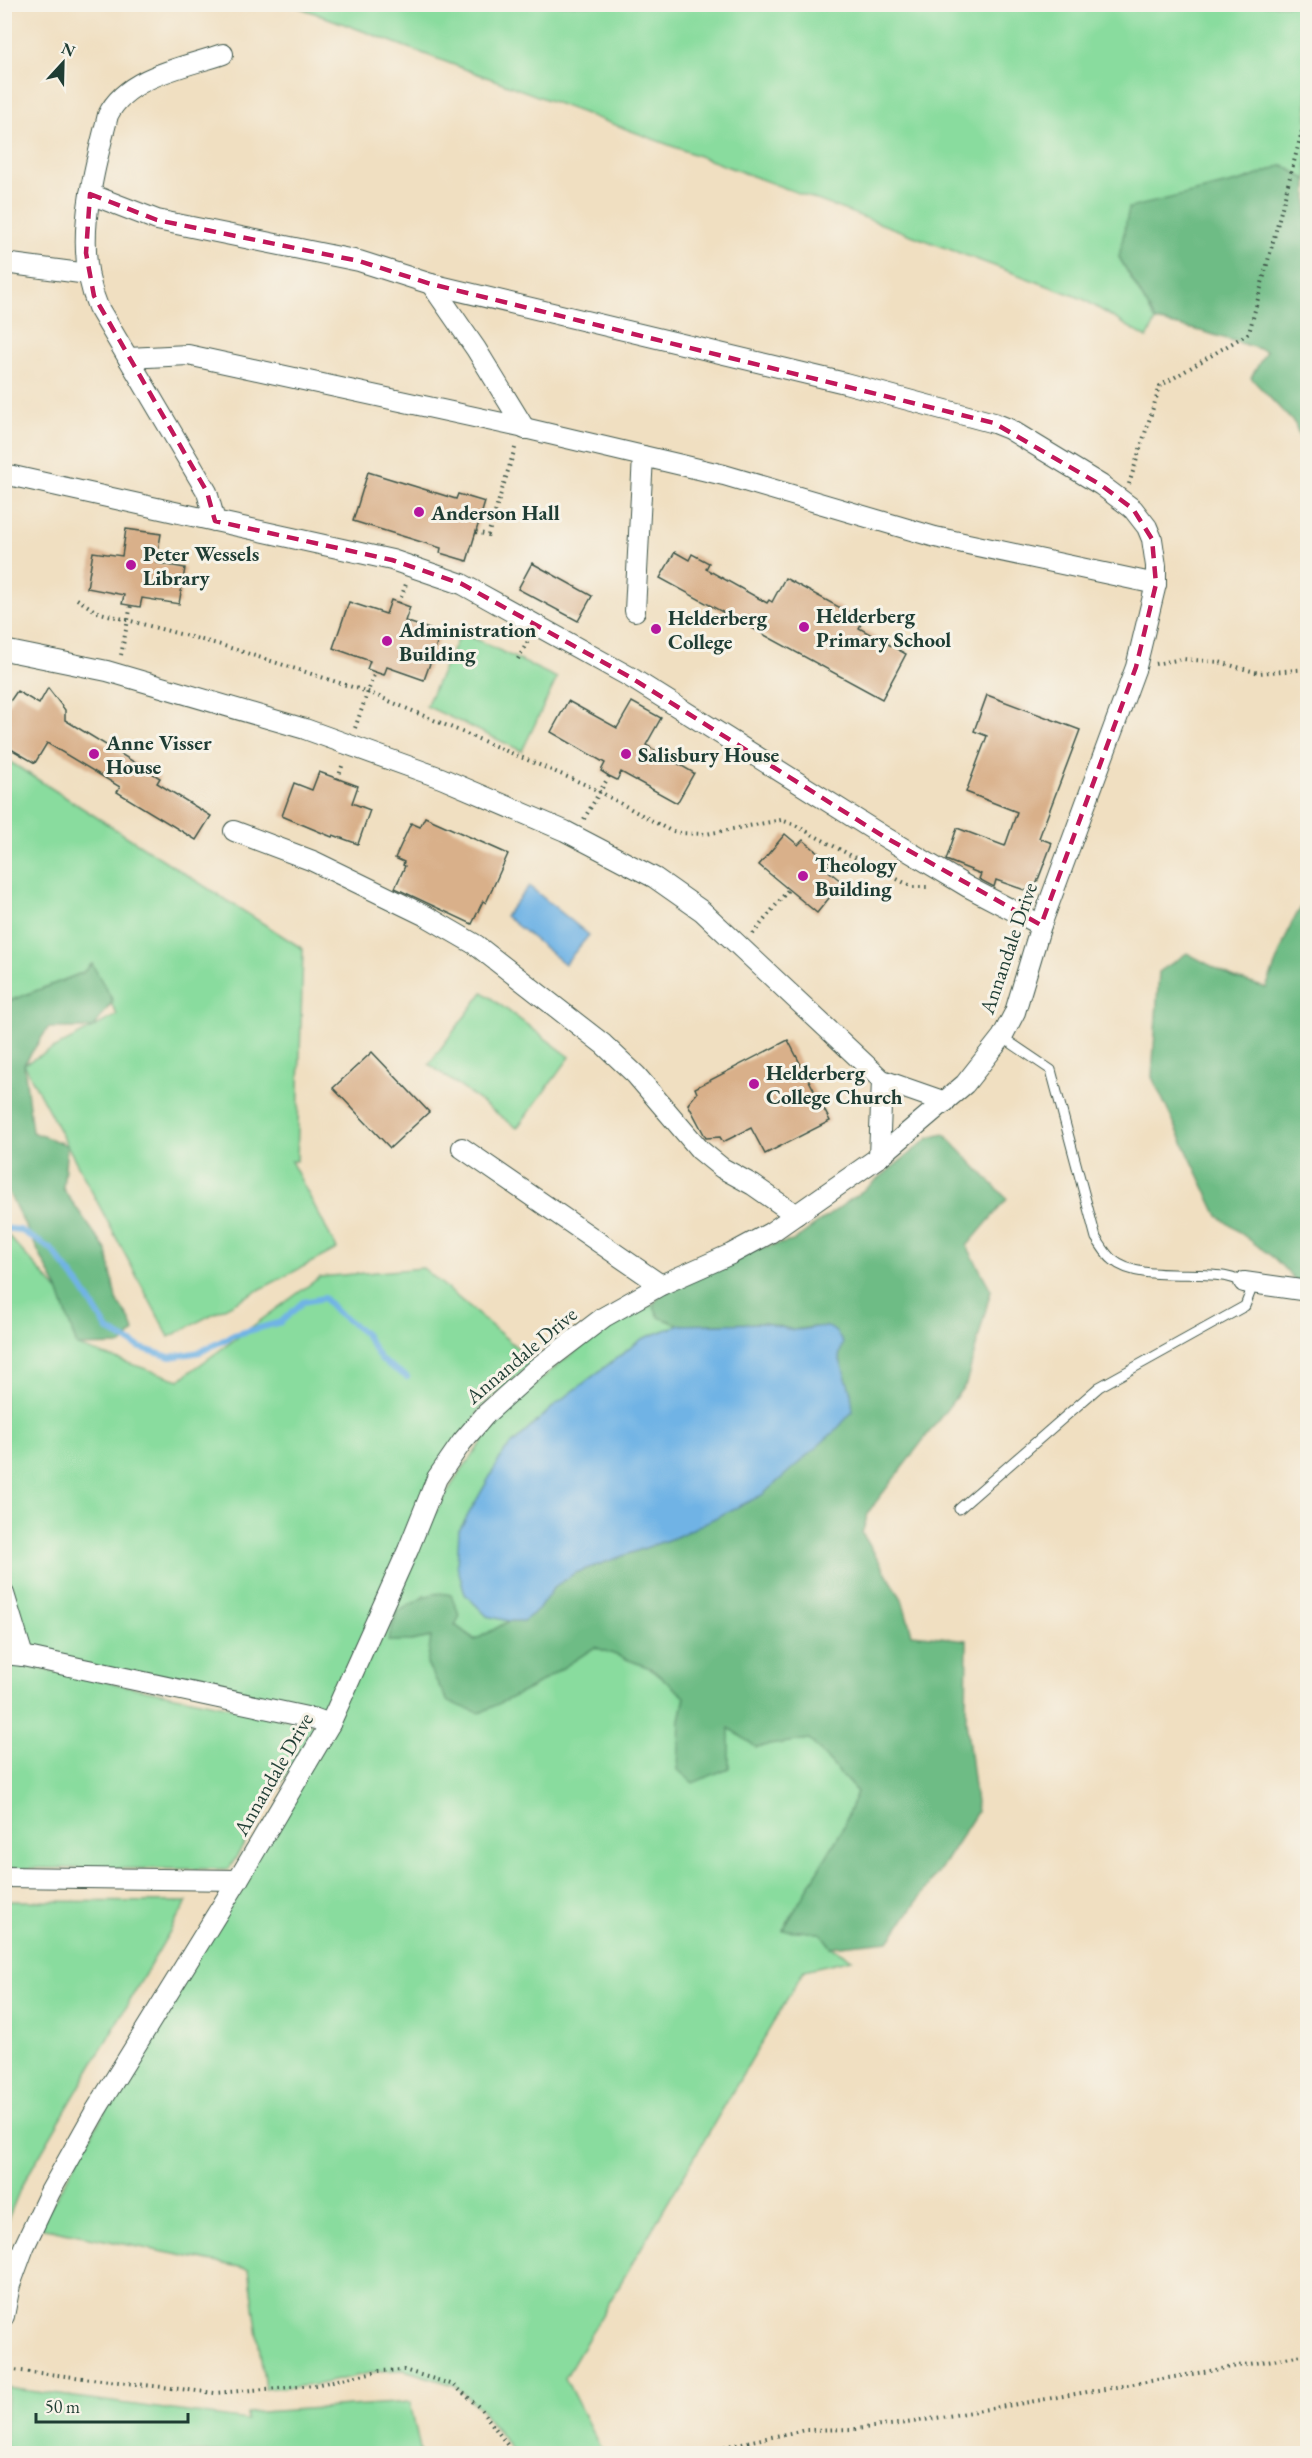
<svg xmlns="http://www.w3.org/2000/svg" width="1312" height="2458" viewBox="0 0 1312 2458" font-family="'EB Garamond',serif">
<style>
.green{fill:#89dc9e;stroke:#548c69;stroke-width:1.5}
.forest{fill:#6ebc85;stroke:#467c5c;stroke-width:1.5}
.water{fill:#70b3e5;stroke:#48788c;stroke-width:1.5}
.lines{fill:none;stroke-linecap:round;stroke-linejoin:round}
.stream{stroke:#70b3e5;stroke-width:6}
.building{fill:#d9b08a}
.service-casing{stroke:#3e5549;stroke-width:11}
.minor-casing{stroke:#3e5549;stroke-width:22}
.path{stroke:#3e5549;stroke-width:4;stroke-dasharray:1.5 4.5;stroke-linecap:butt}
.service{stroke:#fff;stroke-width:9}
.minor{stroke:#fff;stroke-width:20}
.marked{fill:none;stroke:#c2185b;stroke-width:4.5;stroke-dasharray:12 8;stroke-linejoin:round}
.poi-dot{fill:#b5179e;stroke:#f7f3e8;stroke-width:2}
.labels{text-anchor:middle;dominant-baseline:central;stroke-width:6;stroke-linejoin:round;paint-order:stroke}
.poi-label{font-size:21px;font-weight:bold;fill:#1f3d34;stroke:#f7f3e8;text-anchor:start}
.street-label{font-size:21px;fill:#1f3d34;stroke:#f7f3e8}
</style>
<rect width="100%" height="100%" fill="#f7f3e8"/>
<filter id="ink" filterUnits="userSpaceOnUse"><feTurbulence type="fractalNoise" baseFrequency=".0167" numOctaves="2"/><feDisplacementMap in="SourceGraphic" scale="12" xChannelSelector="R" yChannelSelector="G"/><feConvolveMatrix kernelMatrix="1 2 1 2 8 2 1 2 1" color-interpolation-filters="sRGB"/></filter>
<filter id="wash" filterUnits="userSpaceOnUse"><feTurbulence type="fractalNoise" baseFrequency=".008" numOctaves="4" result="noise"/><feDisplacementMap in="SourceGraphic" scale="24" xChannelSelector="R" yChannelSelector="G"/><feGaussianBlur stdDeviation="1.35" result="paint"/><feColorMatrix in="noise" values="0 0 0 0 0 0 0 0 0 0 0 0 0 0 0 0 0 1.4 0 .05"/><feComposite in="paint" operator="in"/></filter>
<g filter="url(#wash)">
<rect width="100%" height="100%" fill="#f0dfc1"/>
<g class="green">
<path d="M293,5H1307V180L1283,165L1245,180L1207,190L1119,257L1156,321L1147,338L1083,299Z"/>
<path d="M461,632L557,678L522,751L426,706Z"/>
<path d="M4,758L303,949L297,1161H291L337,1249L169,1337L24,1064L117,1015L92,964L82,973L5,1003Z"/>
<path d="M483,992L570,1057L517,1128L429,1064Z"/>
<path d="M4,1231L59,1292L77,1346L179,1380L320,1277L423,1268L534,1362L481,1407L325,1714L36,1655L19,1637L4,1576Z"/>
<path d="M653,1304L659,1317L679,1325L642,1339L555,1405L504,1452L459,1531L487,1616L509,1621L476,1640L455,1625L425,1595L415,1604L397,1612L411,1641L432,1637L533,1687L595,1647L650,1668L685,1697L680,1720L728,1727L756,1747L809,1739L857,1792L841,1832L783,1930L820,1932L831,1947L852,1959L804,1970L565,2378L603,2453H514L481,2409L454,2385L404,2370L379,2371L315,2385L265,2389L249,2269L39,2227L375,1636L382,1638C398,1599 412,1558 431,1520C466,1454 521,1389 583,1346C605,1330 630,1318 653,1304Z"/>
<path d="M5,1661L317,1725L229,1869L5,1868Z"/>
<path d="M5,1901L187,1902L21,2187L5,2226Z"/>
<path d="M7,2388L247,2420V2413L410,2402L421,2453H5Z"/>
</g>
<g class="forest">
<path d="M1283,165L1307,180V446L1302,444L1295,424L1251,378L1266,351L1201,331L1156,321L1119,257L1129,208L1245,180Z"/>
<path d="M1307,898V1281L1297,1282L1275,1259L1218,1216L1152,1077L1159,972L1187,953L1234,978L1266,988L1292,922Z"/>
<path d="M92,964L113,1001L93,1028H48L24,1064L32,1132L67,1145L63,1189L107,1251L116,1299L130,1320L134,1331L122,1345L77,1346L59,1292L7,1190H5L4,1003L82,973Z"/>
<path d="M944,1134L1007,1199L967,1246L991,1290L966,1384L869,1511L862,1533L902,1599L912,1634L967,1640L966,1720L977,1812L941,1868L889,1941L831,1947L820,1932L783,1930L841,1832L857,1792L809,1739L756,1747L729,1728V1768L693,1783L678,1770L680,1720L685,1697L650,1668L595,1647L533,1687L480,1713L448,1702L427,1664L431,1637L411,1641H388L397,1612C416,1603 430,1588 451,1595L460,1616L455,1625L475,1640L509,1621H523L538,1610L554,1587L575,1573L676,1537L714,1517L851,1393L839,1357L843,1342L814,1327L793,1330L765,1323L679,1325L659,1317L653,1304L670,1285L731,1254L793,1241L869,1186L929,1138Z"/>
</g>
<g class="water">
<path d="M529,886L589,935L565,964L505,916Z"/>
<path d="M765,1323C774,1325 784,1329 794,1330C817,1330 828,1316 843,1342L839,1357L851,1393L853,1411L836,1430L762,1495L676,1537L575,1573L554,1587L538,1610L523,1621H509L487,1616L465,1594L457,1565L459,1531L504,1452L555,1405L642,1339L679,1325Z"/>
</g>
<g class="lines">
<path class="stream" d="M4,1228L20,1230L51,1249L81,1287L108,1330L141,1348L170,1357L200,1352L234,1335L281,1322L303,1302L324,1298L337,1312L365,1334L381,1360L407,1377"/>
</g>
<g id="blocks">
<g class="building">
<path d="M368,472L456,499L458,494L485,502L467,561L440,553L441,548L353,521Z"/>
<path d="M126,529L161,534L156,563L185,568L179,604L142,598L140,607L122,604L124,595L87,588L93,552L122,556Z"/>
<path d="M675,552L689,560L692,554L709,563L706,569L767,603L769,600L772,602L785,578L863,620L859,628L906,654L882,699L660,578Z"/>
<path d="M532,563L592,596L578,621L518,589Z"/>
<path d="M391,600L410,607L405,621L441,633L424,680L387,667L384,675L375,672L367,669L370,661L333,648L349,602L386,614Z"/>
<path d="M48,688L65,710V720L160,778L157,783L211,816L196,840L117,792L120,787L47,743L35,763L4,745V710L17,691L39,704Z"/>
<path d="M987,695L1080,730L1039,838L1052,843L1033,893L996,880L994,887L979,879L981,874L946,860L957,828L1005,846L1017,812L966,792L987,736L974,731Z"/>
<path d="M568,701L617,728L632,702L661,718L646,745L694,773L677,803L621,772L617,780L609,776L601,771L605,763L551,732Z"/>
<path d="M319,772L358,786L352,803L370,810L358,844L333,835L332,837L282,816L294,783L312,790Z"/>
<path d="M425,817L508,854L486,903L483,901L472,924L395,888L405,866L403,865L404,862L395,858L411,823L420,827Z"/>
<path d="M785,834L798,845L803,840L831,863L826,869L842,882L817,913L759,865Z"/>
<path d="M788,1040L830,1121L765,1154L751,1128L723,1142L720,1137L706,1138L688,1104L697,1093L695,1088Z"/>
<path d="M372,1052L429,1112L390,1148L333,1088Z"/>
</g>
</g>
</g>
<g filter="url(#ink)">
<use href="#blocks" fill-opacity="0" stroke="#3e5549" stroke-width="1.5"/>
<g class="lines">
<g class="service-casing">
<path id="service" d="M959,1509L1099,1387L1245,1306L1250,1293C1240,1258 1146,1289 1113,1260C1106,1255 1101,1245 1096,1238L1051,1070L1002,1037"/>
</g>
<g class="minor-casing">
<g id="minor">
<path d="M223,54C185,67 127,76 108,115C93,176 72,246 98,307L207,492L215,521L392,560L462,584L630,677L883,836L968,887L1041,925"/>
<path d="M4,263L88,274"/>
<path d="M431,284L476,349L525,429"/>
<path d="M128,358L188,355L520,427L724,475L935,537L1156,584"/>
<path d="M4,474L215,521"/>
<path d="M635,611L643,456"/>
<path d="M4,650L107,671L305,729L441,778L565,831L655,878L702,911L882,1080L945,1102"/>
<path d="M234,831L313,861L426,916L476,945L603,1044L636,1075L700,1150L722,1168L753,1185L796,1215"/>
<path d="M462,1148L661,1285"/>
<path d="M879,1157L882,1080"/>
<path d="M1244,1282L1308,1291"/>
<path d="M4,1594L23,1656"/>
<path d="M4,1654L23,1656L316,1719L330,1724"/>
<path d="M4,1877L238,1880"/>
<path d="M4,2316L10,2285L24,2247L50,2192L96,2110L238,1880L330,1724L408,1550L437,1478L462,1442L486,1414L537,1368L604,1317L661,1285L731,1254L770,1233L879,1157L965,1084L1002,1037L1015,1012L1041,925L1136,667L1156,584V566L1152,539L1147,527L1133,509L1101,485L1009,429L994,423L845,383L431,284L359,261L157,220L90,194"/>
</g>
</g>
<g class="path">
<path d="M1308,108L1301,135L1308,139"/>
<path d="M1129,484L1160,386L1249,333L1301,135"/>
<path d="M476,532L488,535L516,445"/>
<path d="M77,599L97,612L221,645L368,692L591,787L669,830L681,833L706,834L781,820L793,824L861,861L913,887H930"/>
<path d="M399,603L406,584"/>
<path d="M121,655L131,605"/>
<path d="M518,659L528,641"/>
<path d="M1155,664L1182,659L1219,662L1259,673L1308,669"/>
<path d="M355,728L375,672"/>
<path d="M338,779L343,763"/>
<path d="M584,819L609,776"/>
<path d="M753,934L788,890"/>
<path d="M4,2369L215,2393L315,2385L379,2371L404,2370L454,2385L481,2409L514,2454"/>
<path d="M689,2454L805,2430L856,2429L907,2423L1308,2354"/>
</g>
<use href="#service" class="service"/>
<use href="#minor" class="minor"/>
</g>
</g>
<path class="marked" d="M90,194L157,220L359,261L431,284L994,423L1101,485L1133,509L1152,539L1156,584L1136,667L1041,925L883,836L630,677L462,584L392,560L215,521L207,492L94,296L86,253Z"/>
<g class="poi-dot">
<circle cx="419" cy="512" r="6"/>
<circle cx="131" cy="565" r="6"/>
<circle cx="804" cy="627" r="6"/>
<circle cx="656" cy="629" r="6"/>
<circle cx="387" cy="641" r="6"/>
<circle cx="94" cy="754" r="6"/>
<circle cx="626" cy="754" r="6"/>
<circle cx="803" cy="876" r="6"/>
<circle cx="754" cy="1084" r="6"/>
</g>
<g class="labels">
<g class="poi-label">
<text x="431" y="512">Anderson Hall</text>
<text x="143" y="553">Peter Wessels<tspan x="143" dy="24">Library</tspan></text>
<text x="816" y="615">Helderberg<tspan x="816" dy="24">Primary School</tspan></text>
<text x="668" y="617">Helderberg<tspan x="668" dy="24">College</tspan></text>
<text x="399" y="629">Administration<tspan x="399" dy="24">Building</tspan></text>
<text x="106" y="742">Anne Visser<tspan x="106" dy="24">House</tspan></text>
<text x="638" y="754">Salisbury House</text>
<text x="815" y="864">Theology<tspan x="815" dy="24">Building</tspan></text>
<text x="766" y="1072">Helderberg<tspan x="766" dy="24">College Church</tspan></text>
</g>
<g class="street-label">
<text transform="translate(1008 948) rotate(-71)">Annandale Drive</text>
<text transform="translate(521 1355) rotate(-40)">Annandale Drive</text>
<text transform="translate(273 1774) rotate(-60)">Annandale Drive</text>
</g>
</g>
<rect width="1312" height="2458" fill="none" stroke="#f7f3e8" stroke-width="24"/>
<g transform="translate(63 63) rotate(22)" stroke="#f7f3e8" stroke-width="4.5" paint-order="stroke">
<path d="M0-4.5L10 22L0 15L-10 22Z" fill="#1f3d34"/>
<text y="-9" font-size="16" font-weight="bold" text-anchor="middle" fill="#1f3d34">N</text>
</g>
<path d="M36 2413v9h152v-9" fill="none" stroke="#1f3d34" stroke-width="3"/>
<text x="45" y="2413" font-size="18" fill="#1f3d34" stroke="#f7f3e8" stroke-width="4.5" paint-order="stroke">50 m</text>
</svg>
